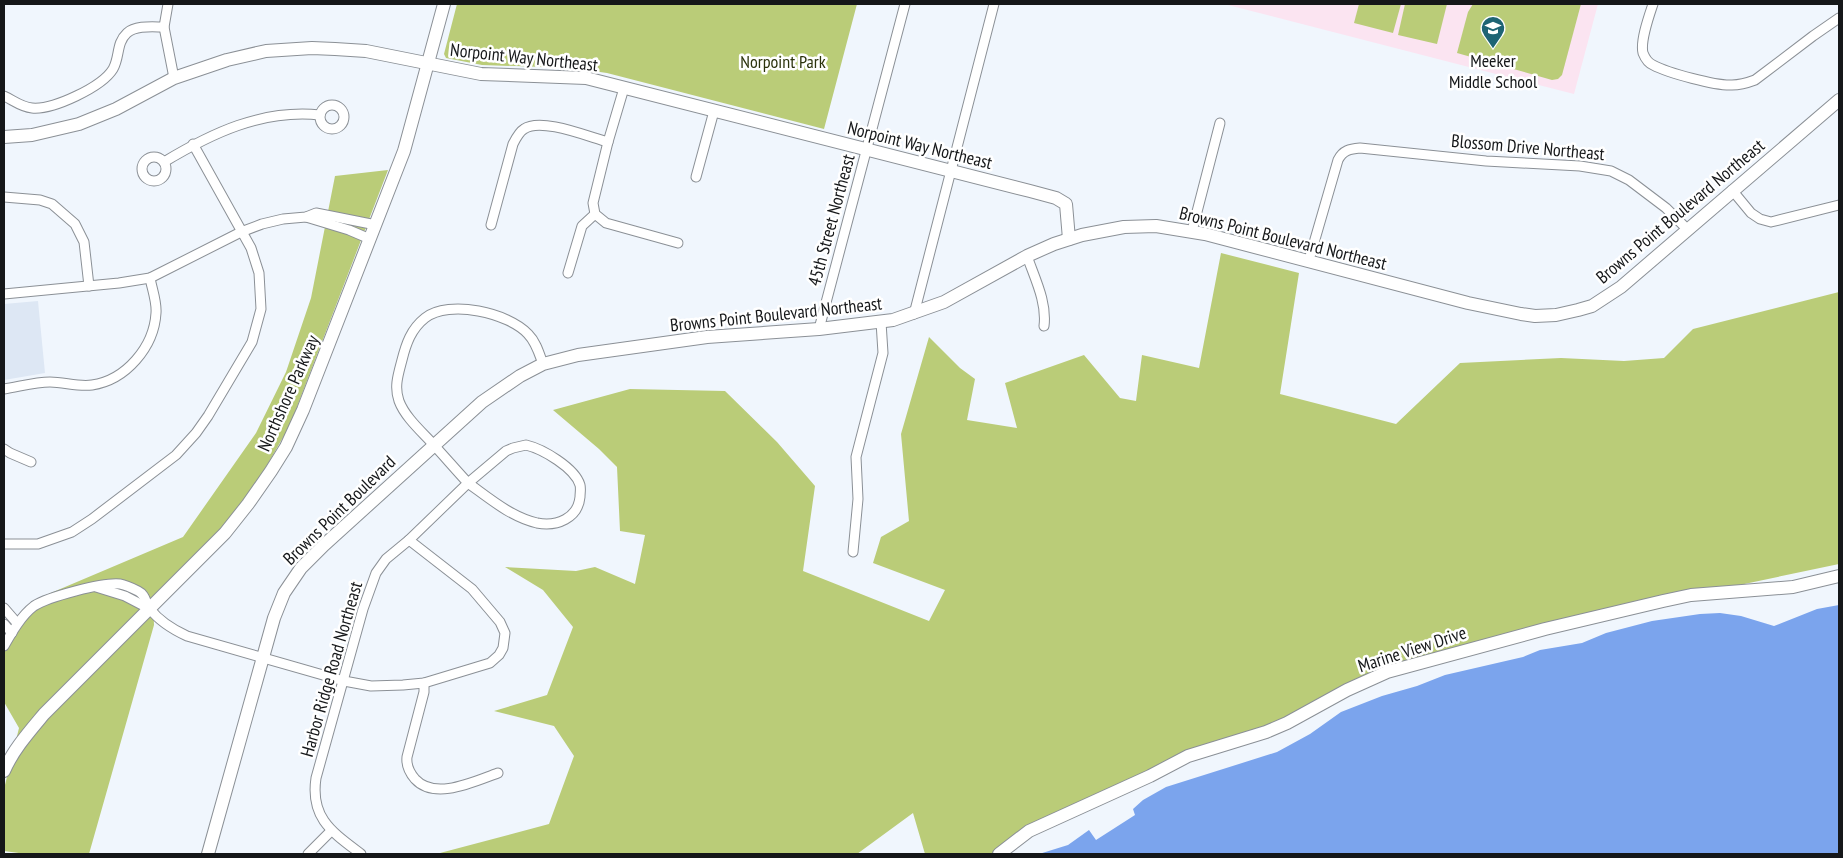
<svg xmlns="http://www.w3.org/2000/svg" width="1843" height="858" viewBox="0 0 1843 858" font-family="'PT Sans Narrow',sans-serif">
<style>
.built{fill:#dde7f4}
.education{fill:#fbe4f1}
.green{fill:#bacc78}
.water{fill:#7ba4ed}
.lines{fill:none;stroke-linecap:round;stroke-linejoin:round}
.street-casing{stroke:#8b9096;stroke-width:11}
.secondary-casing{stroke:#8b9096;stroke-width:14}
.street{stroke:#fff;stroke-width:9}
.secondary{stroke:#fff;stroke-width:12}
.labels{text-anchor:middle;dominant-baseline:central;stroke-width:5;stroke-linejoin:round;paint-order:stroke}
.street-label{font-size:18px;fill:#151719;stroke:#fff}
.poi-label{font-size:18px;fill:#151719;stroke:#fff}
.park-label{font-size:18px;fill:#2c330d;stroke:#fff}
</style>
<rect width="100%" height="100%" fill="#f0f6fd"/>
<path class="built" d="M38,301L45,373L4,380V304Z"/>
<path class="education" d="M1224,4H1598L1574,94Z"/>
<g class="green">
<path d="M457,4H857L824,129L607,73L572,68L482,65L446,58L444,54Z"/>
<path d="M1359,4H1401L1393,33L1354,23Z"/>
<path d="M1405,4H1447L1437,44L1398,35Z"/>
<path d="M1473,4H1581L1562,75L1558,79L1552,80L1457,53L1468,12Z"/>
<path d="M388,170L290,425L237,518L153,598L154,625L89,854H26L4,851V789L19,728L4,702V644L39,598L183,537L256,433L286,372L311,298L335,176Z"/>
<path d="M1221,253L1299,273L1280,394L1396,424L1460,363L1561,358L1624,361L1664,358L1693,329L1839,292V564L1630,608L1406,666L1131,785L999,854H925L913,813L857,854H440V853L549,824L574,756L554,726L494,711L547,695L573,627L543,590L505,567L576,571L595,567L635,584L645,535L620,531L617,467L599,449L553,410L630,389L725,391L777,442L815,486L803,571L929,621L945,590L873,563L881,537L909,521L901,434L929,337L960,368L975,379L967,420L1017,428L1005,383L1084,355L1120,398L1136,401L1142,355L1199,368Z"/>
</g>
<path class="water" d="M1839,605V854H1039L1068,845L1089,830L1096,840L1135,815L1133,809L1143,800L1166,787L1277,752L1310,734L1341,712L1382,696L1417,686L1445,675L1523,657L1540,650L1582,643L1606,633L1652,621L1700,614L1720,613L1741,616L1774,626L1817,609Z"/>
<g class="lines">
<g class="street-casing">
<g id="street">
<path d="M168,4L164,27L174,78"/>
<path d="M1653,4C1649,16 1640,41 1643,53C1645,58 1648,63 1653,65C1668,73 1716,86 1732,85C1741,85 1747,83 1755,80L1813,36L1839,18"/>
<path d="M624,88L608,142L593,203L595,214L606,223L678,243"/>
<path d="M4,96C13,100 21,107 32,108C53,110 102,87 113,69C120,57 116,43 127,33C136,25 153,27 164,27"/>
<circle cx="332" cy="117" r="12"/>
<circle cx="154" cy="169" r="12"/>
<path d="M164,162C212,133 262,109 320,115"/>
<path d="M696,177L714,111"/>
<path d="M1732,190L1751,213L1760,219L1771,222L1839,205"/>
<path d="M4,197L40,200L52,204L75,224L84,242L89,286"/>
<path d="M306,217L349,230L370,239"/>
<path d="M491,225L513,144C516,138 519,132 524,129C541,117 589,137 608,142"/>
<path d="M1192,231L1220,123"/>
<path d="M1027,256C1035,279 1047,302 1044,326"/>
<path d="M1309,260L1338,160C1343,150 1350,149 1360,148L1486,161L1580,166L1611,171L1629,180L1666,208L1687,229"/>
<path d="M568,273L582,226L595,214"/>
<path d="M4,294L119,283L150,278L241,232L262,224L283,219L306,217L316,213L376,225"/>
<path d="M914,314L994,4"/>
<path d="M819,329L905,4"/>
<path d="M4,389C18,387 35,382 50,382C64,382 78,387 92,385C126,380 154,347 156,313C157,302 152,289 150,278"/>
<path d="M526,445C543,449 575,468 580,485C581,489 580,493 580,497C578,518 557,527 537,523C511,517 489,498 468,483L506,451L513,448Z"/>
<path d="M4,449L10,453L31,462"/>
<path d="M4,544H38L72,532L92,519L176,455L196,433L208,416L252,342L261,309L259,273L251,248L193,144"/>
<path d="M853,552L858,499L856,457L883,353L881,322"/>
<path d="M96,587L125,596L150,609"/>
<path d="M4,608L17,623"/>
<path d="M4,624L12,633"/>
<path d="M4,646C12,632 21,616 34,606C48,597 103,582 120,584C126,585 132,588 138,591C146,595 145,602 150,609C160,622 174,630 187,636L344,681L371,686L403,685L424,683L490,663L499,655L503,648L505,633L500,622L472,589L409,540"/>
<path d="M424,683V692L407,757C406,766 409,772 415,779C435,801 475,781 498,773"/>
<path d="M308,854L331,831"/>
<path d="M361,854C332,832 310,818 316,778L363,609L376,573L386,559L409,540L468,483C456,470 444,456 432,443C421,431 405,417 399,401C394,387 398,375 402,360C406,344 411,329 425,318C449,299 509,313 528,334C536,342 539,353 543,364"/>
</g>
</g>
<g class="secondary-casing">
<g id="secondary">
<path d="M4,137L32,135L79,124L116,109L174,78L227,60L266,51L312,48L335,49L366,51L481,74L586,78L1030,191L1056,198L1066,204L1069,239"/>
<path d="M4,771C13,750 29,732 44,714L225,533L248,504L271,471L286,447L303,410L404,151L444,4"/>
<path d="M208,854L274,618L284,593L301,568L324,545L482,402L520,376L543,364L578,355L707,337L819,329L893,320L944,302L1027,256L1054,244L1082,235L1124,227L1156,226L1205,234L1468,303L1521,314L1535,316L1556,315L1578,310L1592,306L1621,287L1839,100"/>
<path d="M999,854L1029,831L1150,776L1188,756L1266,732L1287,723L1347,690L1387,672L1545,629L1663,601L1691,595L1793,587L1839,576"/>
</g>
</g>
<use href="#street" class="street"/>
<use href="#secondary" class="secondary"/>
</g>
<defs>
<g id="school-pin" transform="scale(1.25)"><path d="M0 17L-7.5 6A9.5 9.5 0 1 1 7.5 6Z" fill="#1e6474" stroke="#fff"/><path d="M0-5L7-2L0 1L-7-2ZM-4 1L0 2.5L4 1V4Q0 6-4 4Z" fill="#fff"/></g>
</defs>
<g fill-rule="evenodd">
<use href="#school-pin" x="1493" y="28"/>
</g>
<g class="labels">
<g class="street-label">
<text transform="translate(524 57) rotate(6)">Norpoint Way Northeast</text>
<text transform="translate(920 145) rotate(14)">Norpoint Way Northeast</text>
<text transform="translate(1528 147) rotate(5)">Blossom Drive Northeast</text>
<text transform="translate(1680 211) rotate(-40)">Browns Point Boulevard Northeast</text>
<text transform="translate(831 220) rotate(-75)">45th Street Northeast</text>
<text transform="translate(1283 238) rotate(14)">Browns Point Boulevard Northeast</text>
<text transform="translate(776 314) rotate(-6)">Browns Point Boulevard Northeast</text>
<text transform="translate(288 393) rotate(-66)">Northshore Parkway</text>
<text transform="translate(339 510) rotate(-44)">Browns Point Boulevard</text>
<text transform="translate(1412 649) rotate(-18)">Marine View Drive</text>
<text transform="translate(331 669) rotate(-74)">Harbor Ridge Road Northeast</text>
</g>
<g class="poi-label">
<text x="1493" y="60">Meeker<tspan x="1493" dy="21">Middle School</tspan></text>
</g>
<g class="park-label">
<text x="783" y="61">Norpoint Park</text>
</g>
</g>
<rect width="1843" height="858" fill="none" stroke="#151719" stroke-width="10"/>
</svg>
